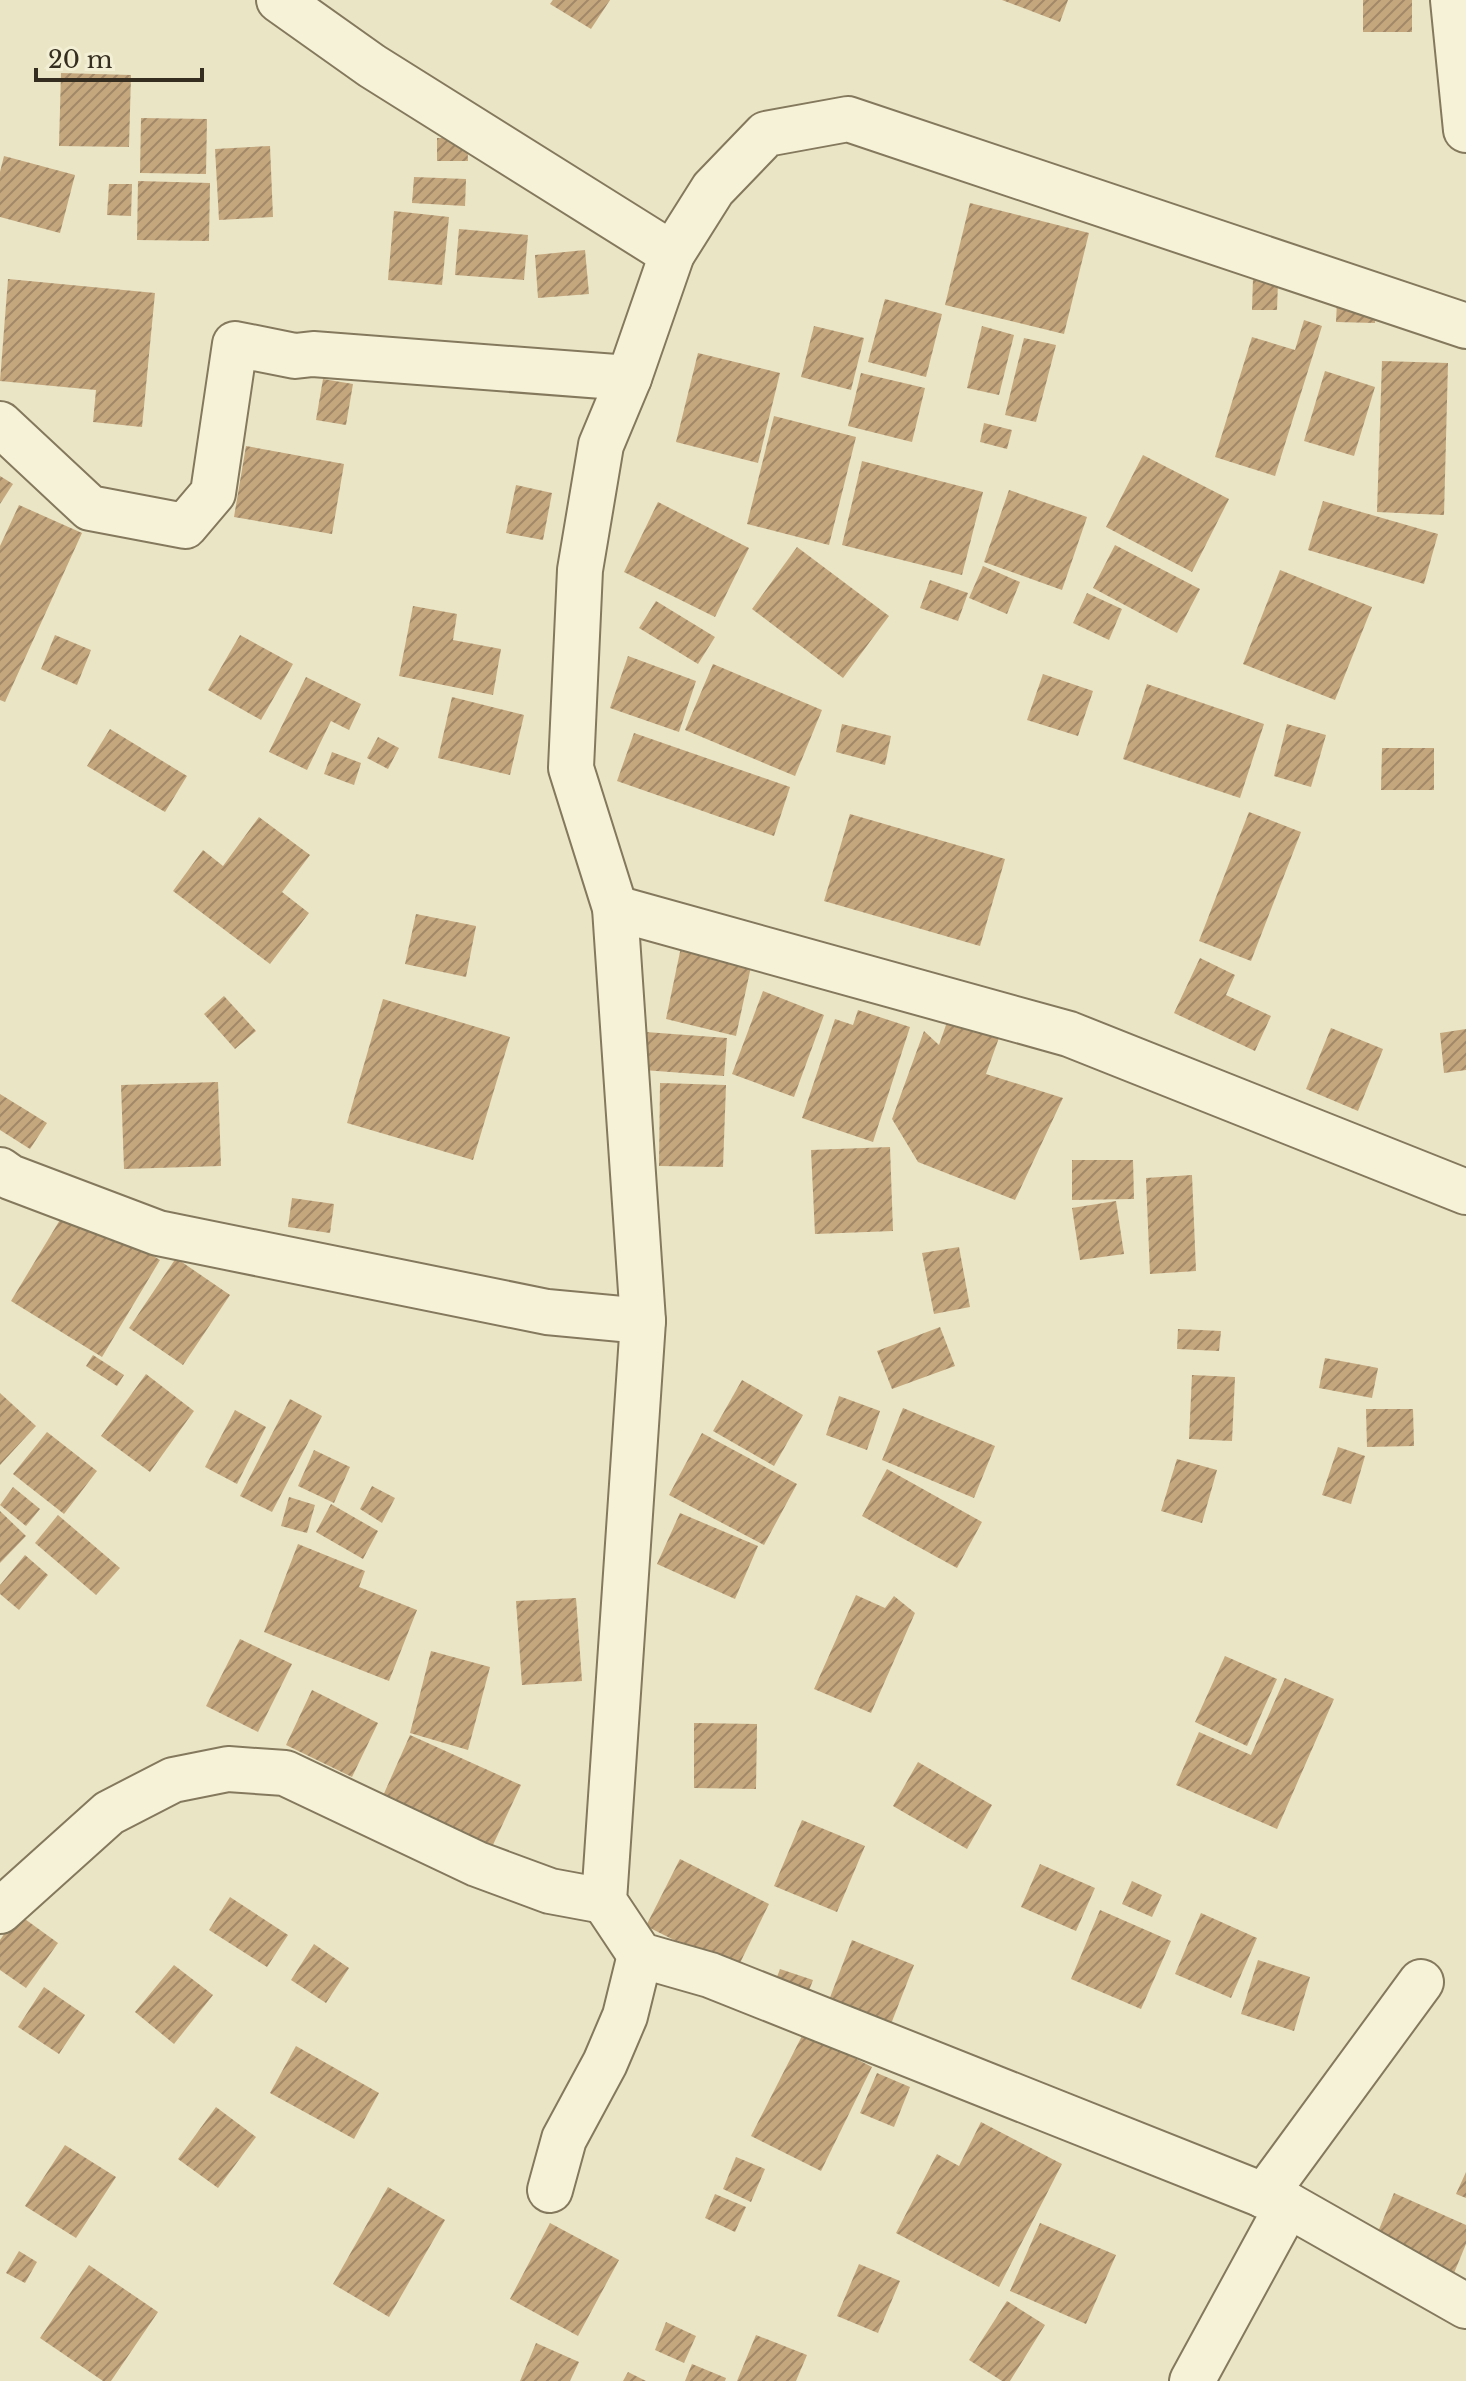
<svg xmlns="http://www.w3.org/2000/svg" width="1466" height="2381" viewBox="0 0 1466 2381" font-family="'Libre Baskerville',serif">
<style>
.building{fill:url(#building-hatch)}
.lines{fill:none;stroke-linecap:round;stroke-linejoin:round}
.street-casing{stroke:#84785d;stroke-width:48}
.street{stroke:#f6f2d8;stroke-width:44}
</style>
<defs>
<pattern id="building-hatch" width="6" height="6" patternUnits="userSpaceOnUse" patternTransform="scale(2)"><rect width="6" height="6" fill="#c5a77e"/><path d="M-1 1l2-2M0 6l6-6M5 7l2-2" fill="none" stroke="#a18867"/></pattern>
</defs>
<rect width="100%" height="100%" fill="#eae5c5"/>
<g class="building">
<path d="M553,0H610L591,29L550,4Z"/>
<path d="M1002,0H1068L1060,22Z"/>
<rect x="1363" y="0" width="49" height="32"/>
<path d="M61,73L131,75L129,147L59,146Z"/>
<path d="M141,118L207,119L206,174L140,173Z"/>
<path d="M437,138H467L468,161H437Z"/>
<path d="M270,146L273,217L219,220L215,149Z"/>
<path d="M4,156L75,175L60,233L0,217V172Z"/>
<path d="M414,177L466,179L465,206L412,203Z"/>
<path d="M138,181L210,183L209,241L137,240Z"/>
<path d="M109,184H132L131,216L107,215Z"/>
<path d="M970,203L1089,233L1064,334L945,305Z"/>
<path d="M394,211L449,217L442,285L388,280Z"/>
<path d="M459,229L528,235L524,280L455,275Z"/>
<path d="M585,250L589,294L538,298L535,255Z"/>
<path d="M8,279L155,293L142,427L93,422L96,390L0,381Z"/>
<path d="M1253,279L1278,281L1277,310H1252Z"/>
<path d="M885,299L942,314L926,377L868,362Z"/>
<path d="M1337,302L1376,303L1375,323L1336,322Z"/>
<path d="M1304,320L1322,326L1275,476L1215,457L1252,337L1295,350Z"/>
<path d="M814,326L864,338L851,390L801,377Z"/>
<path d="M982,326L1014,335L999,395L967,388Z"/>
<path d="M1024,338L1056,345L1036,422L1005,415Z"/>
<path d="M698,353L780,373L758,463L676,442Z"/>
<path d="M1382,361L1448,363L1444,515L1377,512Z"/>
<path d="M1325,371L1375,387L1354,456L1304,441Z"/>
<path d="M861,373L925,388L912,442L848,426Z"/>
<path d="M323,379L353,384L346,425L316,420Z"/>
<path d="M774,416L856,437L829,545L747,524Z"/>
<path d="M984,423L1012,430L1007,449L980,442Z"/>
<path d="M246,446L344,464L332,534L234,517Z"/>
<path d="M1143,455L1229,499L1192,572L1106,527Z"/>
<path d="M862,461L983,492L962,575L842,545Z"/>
<path d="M0,476L13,484L0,504Z"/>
<path d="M516,485L552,493L543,540L506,533Z"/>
<path d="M1009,490L1087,517L1062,590L984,562Z"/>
<path d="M1323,501L1438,534L1424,584L1308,550Z"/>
<path d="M658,502L749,548L715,617L624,572Z"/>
<path d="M19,505L82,533L5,702L0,700V546Z"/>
<path d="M1115,545L1200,589L1177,633L1093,588Z"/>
<path d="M797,547L889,616L843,678L752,609Z"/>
<path d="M983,566L1020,582L1007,614L969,598Z"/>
<path d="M1280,570L1372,607L1335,700L1243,664Z"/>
<path d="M930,580L968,593L958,621L920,608Z"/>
<path d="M1087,593L1122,609L1109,640L1073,623Z"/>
<path d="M656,601L715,637L698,664L639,628Z"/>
<path d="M413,606L457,614L453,640L501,649L493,695L399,676Z"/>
<path d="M55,635L91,650L77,685L41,669Z"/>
<path d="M240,635L293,664L261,720L208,690Z"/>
<path d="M628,656L696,681L679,732L610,708Z"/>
<path d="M713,664L822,710L795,776L685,730Z"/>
<path d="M1043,674L1093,691L1078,736L1027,720Z"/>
<path d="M306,677L361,704L349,730L331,721L307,770L269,752Z"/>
<path d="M1147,684L1264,724L1240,798L1123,759Z"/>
<path d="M452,697L524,715L510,775L438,758Z"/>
<path d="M842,724L891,736L885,765L836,752Z"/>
<path d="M1287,724L1326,735L1311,787L1274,776Z"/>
<path d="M110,729L187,776L165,812L87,766Z"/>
<path d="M634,733L790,787L774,836L617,781Z"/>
<path d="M378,737L399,748L388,769L367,758Z"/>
<path d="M1382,748H1434V790H1381Z"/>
<path d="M332,752L361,763L354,785L324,774Z"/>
<path d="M1249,812L1301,832L1251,961L1199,941Z"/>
<path d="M850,814L1005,859L980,946L824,901Z"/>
<path d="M259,817L310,855L282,892L309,913L270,964L173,891L203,850L223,866Z"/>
<path d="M416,914L476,926L466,977L405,964Z"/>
<path d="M681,947L752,962L736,1036L666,1019Z"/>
<path d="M1200,958L1235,975L1226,995L1271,1016L1255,1051L1174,1013Z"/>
<path d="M763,991L824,1015L794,1097L732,1074Z"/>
<path d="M224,996L256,1031L235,1049L204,1014Z"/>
<path d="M383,999L510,1037L473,1160L347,1123Z"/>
<path d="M858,1010L910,1027L873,1142L802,1118L835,1019L853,1025Z"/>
<path d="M947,1022L1000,1035L986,1074L1063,1098L1015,1200L918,1162L892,1119L924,1031L939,1045Z"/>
<path d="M1331,1028L1383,1049L1358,1111L1306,1089Z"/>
<path d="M1466,1029V1070L1444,1073L1440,1033Z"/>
<path d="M646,1032L727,1038L724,1076L643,1070Z"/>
<path d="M218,1082L221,1166L124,1169L121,1085Z"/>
<path d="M660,1083L726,1085L723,1167L659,1166Z"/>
<path d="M0,1094L47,1123L30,1149L0,1130Z"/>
<path d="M890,1147L893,1231L815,1234L811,1150Z"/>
<path d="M1072,1160H1133L1134,1199L1072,1200Z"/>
<path d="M1192,1175L1196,1271L1150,1274L1146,1178Z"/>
<path d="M292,1198L334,1204L330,1233L288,1227Z"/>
<path d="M1116,1201L1124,1254L1080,1260L1072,1208Z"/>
<path d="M69,1205L160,1260L102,1357L11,1301Z"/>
<path d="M959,1247L970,1307L934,1314L922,1253Z"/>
<path d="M176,1258L230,1295L183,1365L129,1328Z"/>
<path d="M940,1327L955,1366L892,1389L877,1351Z"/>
<path d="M1178,1329L1221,1331L1219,1351L1177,1349Z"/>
<path d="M93,1355L124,1375L117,1386L86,1366Z"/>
<path d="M1325,1358L1378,1368L1372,1398L1319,1388Z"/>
<path d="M146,1374L194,1411L150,1472L101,1436Z"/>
<path d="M1192,1375L1235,1377L1232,1441L1189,1439Z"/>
<path d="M742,1380L803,1415L774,1466L713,1431Z"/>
<path d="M0,1393L36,1426L0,1465Z"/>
<path d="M839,1396L880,1411L867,1450L826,1435Z"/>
<path d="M290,1399L322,1416L272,1512L240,1496Z"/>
<path d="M903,1408L995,1446L974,1498L882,1460Z"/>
<path d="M1366,1409H1413L1414,1446L1367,1447Z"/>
<path d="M235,1410L266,1427L237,1484L205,1467Z"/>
<path d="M47,1432L97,1471L64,1514L13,1474Z"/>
<path d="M702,1433L797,1484L764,1545L669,1495Z"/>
<path d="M1338,1447L1365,1456L1351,1504L1322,1495Z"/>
<path d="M314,1450L350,1467L334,1503L298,1486Z"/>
<path d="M1177,1459L1217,1470L1202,1523L1161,1511Z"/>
<path d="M887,1469L982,1522L957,1568L862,1516Z"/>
<path d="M372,1486L395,1498L382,1523L360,1509Z"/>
<path d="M13,1487L40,1509L26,1526L0,1505Z"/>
<path d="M289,1497L315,1505L307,1533L281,1526Z"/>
<path d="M331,1504L378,1531L363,1559L316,1532Z"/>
<path d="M0,1511L26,1536L0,1563Z"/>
<path d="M680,1513L758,1546L735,1599L657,1564Z"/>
<path d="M58,1515L120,1568L96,1595L35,1543Z"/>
<path d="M298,1544L365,1571L359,1587L417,1610L389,1681L264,1632Z"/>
<path d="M25,1555L48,1575L19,1610L0,1594V1585Z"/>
<path d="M856,1595L885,1608L894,1596L915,1613L871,1713L814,1689Z"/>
<path d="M576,1598L582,1681L522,1685L516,1601Z"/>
<path d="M240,1639L292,1664L258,1732L206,1706Z"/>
<path d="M431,1651L490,1667L468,1750L410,1733Z"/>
<path d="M1225,1656L1277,1679L1247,1746L1195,1722Z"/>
<path d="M1285,1678L1334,1699L1277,1829L1176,1785L1199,1732L1251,1755Z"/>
<path d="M312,1690L378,1723L352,1777L286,1745Z"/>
<path d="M694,1723L757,1724L756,1789L694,1788Z"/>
<path d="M410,1735L521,1785L492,1847L382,1798Z"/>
<path d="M918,1762L992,1805L967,1849L893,1806Z"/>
<path d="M802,1820L865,1846L837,1912L774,1886Z"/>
<path d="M680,1859L769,1904L736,1971L646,1926Z"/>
<path d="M1040,1864L1095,1888L1076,1931L1021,1907Z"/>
<path d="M1132,1881L1162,1895L1152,1917L1122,1904Z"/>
<path d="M230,1897L288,1935L267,1967L209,1930Z"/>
<path d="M1100,1910L1171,1941L1141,2009L1071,1979Z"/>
<path d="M1201,1913L1257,1938L1231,1998L1175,1974Z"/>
<path d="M18,1914L58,1943L26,1988L0,1970V1940Z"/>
<path d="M852,1940L914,1965L891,2024L829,2000Z"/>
<path d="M314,1944L349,1968L326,2003L291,1980Z"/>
<path d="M1258,1960L1310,1977L1294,2031L1241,2014Z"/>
<path d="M174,1965L213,1995L174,2044L135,2012Z"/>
<path d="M780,1969L813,1980L805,2001L772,1990Z"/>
<path d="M44,1987L85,2015L59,2054L18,2027Z"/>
<path d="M804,2032L872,2067L821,2171L751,2136Z"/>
<path d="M296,2046L379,2093L354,2139L270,2093Z"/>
<path d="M877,2073L910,2087L894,2127L860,2113Z"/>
<path d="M216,2107L256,2137L218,2188L178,2159Z"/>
<path d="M981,2122L1062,2164L999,2287L896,2233L937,2154L959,2166Z"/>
<path d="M65,2145L116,2177L76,2238L25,2206Z"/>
<path d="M736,2157L765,2169L751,2202L723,2189Z"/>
<path d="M1466,2172V2198L1456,2194Z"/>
<path d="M388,2187L445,2220L389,2317L333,2284Z"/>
<path d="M1394,2193L1466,2225V2244L1452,2278L1373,2244Z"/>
<path d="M715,2194L746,2207L735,2232L705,2218Z"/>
<path d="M550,2223L619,2260L578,2336L510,2299Z"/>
<path d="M1040,2223L1116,2255L1086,2324L1010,2291Z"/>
<path d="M19,2251L37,2262L25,2283L6,2273Z"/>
<path d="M859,2264L900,2281L878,2333L837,2316Z"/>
<path d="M89,2265L158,2312L111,2381H103L40,2338Z"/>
<path d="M1007,2301L1045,2325L1010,2381H1002L969,2360Z"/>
<path d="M666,2322L696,2336L684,2363L655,2350Z"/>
<path d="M756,2335L807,2355L796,2381H737Z"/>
<path d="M536,2343L579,2362L570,2381H520Z"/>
<path d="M692,2364L726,2378L725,2381H685Z"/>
<path d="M628,2372L646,2381H623Z"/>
</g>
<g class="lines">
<g class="street-casing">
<g id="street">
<path d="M279,0L372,66L672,254"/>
<path d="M1453,0L1466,130"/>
<path d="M1466,326L848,119L766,134L713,189L672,254L629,378L601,445L580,570L571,768L615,908L643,1321L604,1901L640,1955L710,1975L1288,2205L1466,2306"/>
<path d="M0,424L90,508L185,526L213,493L235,344L295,356L313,354L629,378"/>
<path d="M615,908L1069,1034L1466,1192"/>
<path d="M0,1170L10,1177L158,1233L547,1312L643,1321"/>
<path d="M0,1911L109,1813L173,1780L228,1769L285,1773L477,1864L550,1891L604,1901"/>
<path d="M550,2190L564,2139L605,2063L625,2016L640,1955"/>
<path d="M1264,2196L1421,1982"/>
<path d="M1192,2381L1288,2205"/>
</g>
</g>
<use href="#street" class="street"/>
</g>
<path d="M36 68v12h166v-12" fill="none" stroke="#352d1f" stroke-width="4"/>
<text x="48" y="68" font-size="24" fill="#352d1f" stroke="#f2efd4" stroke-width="6" paint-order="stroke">20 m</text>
</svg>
